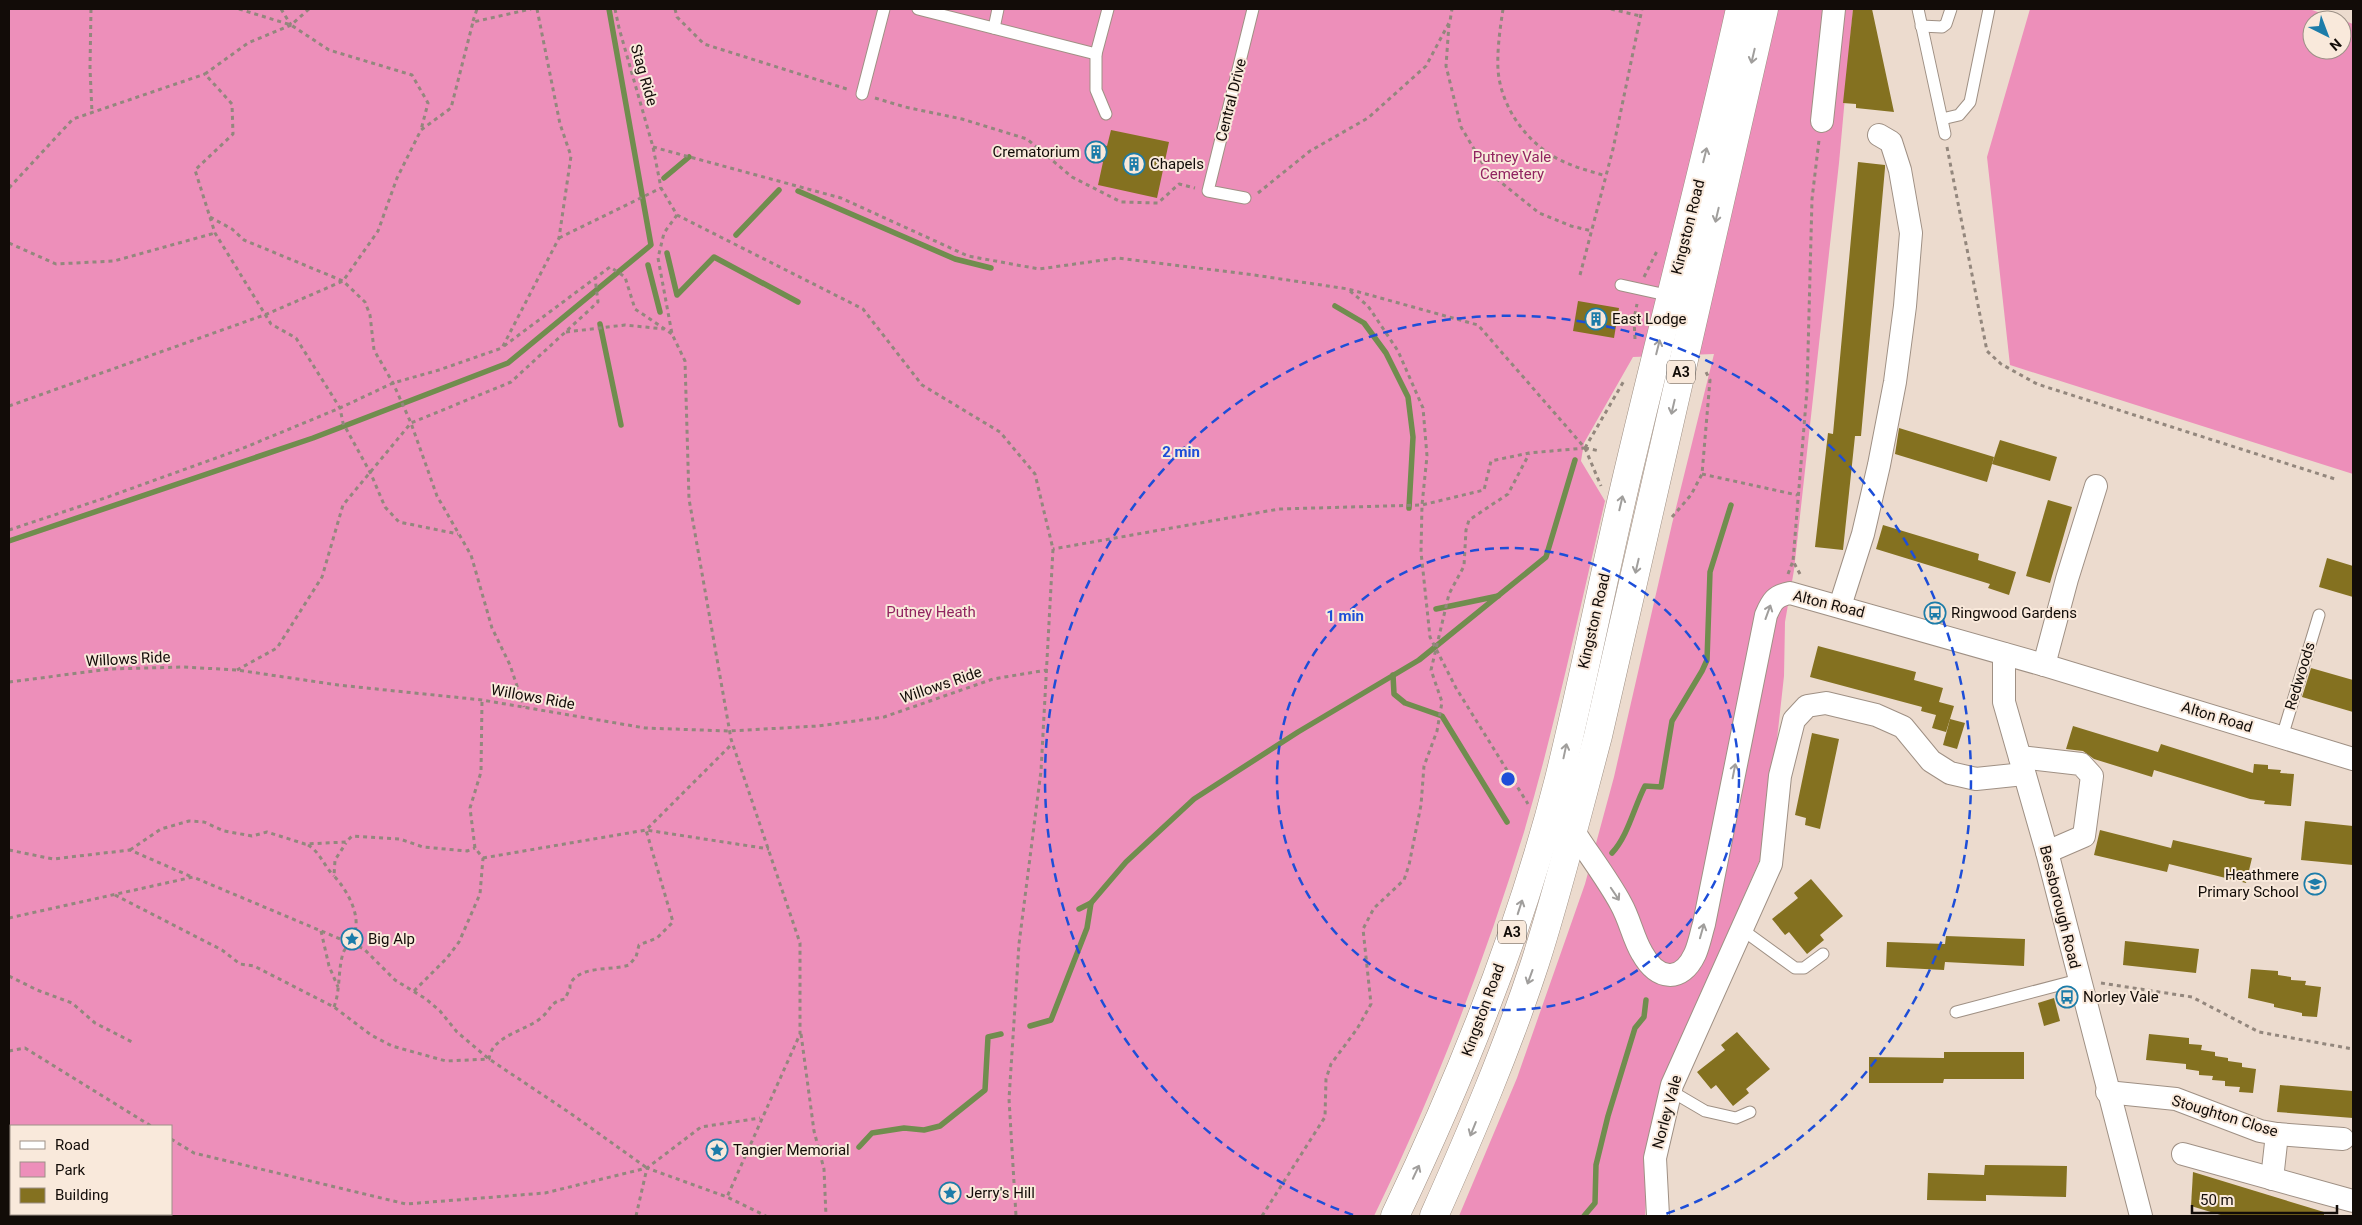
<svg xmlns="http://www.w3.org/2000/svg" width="2362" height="1225" viewBox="0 0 2362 1225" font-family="Roboto,sans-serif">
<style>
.green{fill:#ed8fba;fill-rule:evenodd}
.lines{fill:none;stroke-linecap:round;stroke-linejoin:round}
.stream{stroke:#708d4e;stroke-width:5.5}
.building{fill:#847120}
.service-casing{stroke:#9f9084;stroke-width:13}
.minor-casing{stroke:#9f9084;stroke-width:24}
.trunk-casing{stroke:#9f9084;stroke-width:29}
.path{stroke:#93877d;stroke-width:3;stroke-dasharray:4 4;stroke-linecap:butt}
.service{stroke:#fff;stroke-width:11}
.minor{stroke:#fff;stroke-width:22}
.trunk{stroke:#fff;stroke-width:28}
.oneway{stroke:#a09e9c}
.ring{fill:none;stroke:#1d4ed8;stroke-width:2.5;stroke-dasharray:9 6}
.labels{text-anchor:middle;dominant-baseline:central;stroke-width:4;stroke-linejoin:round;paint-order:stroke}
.shield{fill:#f9e9db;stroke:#574e47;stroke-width:1}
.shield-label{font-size:14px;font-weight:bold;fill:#120c08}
.street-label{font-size:15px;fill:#120c08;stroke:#f9e9db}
.poi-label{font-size:15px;fill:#120c08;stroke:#f9e9db;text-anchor:start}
.park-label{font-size:15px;fill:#912460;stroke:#f9e9db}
.centre{fill:#1d4ed8;stroke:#f9e9db;stroke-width:2.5}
.ring-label{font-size:15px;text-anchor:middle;font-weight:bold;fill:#1d4ed8;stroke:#f9e9db;stroke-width:4;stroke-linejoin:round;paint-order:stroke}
</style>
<rect width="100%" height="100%" fill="#ecdbce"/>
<g class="green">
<path d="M9,9H1853L1839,163L1794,570L1785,622L1784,676L1765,848L1682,1037L1649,1145L1645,1216H1459L1517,1078L1585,884L1614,777L1672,524L1714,354L1633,357L1584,443L1581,461L1605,501C1579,611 1556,723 1524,832C1484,963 1434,1093 1374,1216H9ZM11,1126H171V1214H11Z"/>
<path d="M2030,9H2309L2341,20H2312V50H2342V20L2353,24V474L2010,365L1987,157Z"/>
</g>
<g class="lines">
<g class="stream">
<path d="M664,178L689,157"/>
<path d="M798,191L955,259L991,268"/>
<path d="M736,235L779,190"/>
<path d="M667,253L677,295L714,257L798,302"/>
<path d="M648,265L660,312"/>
<path d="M1335,306L1364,323L1386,353L1408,397L1413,437L1409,508"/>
<path d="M600,324L621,425"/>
<path d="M9,541L313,438L508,363L651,245L609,9"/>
<path d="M1436,609L1498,596"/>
<path d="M1393,675L1394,694L1405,703L1442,716L1507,822"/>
<path d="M1612,853C1628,836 1634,807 1645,786L1661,787L1672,721L1702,671L1707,660L1710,572L1731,505"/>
<path d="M1079,909L1091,903L1126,862L1194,799L1298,732L1419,660L1546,557L1575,460"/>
<path d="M1030,1026L1051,1020L1087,928L1091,903"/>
<path d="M859,1147L872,1133L904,1128L924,1130L940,1126L985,1090L988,1037L1001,1034"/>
<path d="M1584,1216L1595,1203L1596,1165L1608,1116L1635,1028L1644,1017L1646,1000"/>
</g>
</g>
<g class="building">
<path d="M1853,9H1872L1894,112L1856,108V104L1843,103Z"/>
<path d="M1111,130L1169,142L1157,198L1098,185L1103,162L1086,158L1090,142L1107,146Z"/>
<path d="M1858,162L1885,165V168L1861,436H1855L1843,550L1815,547L1828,433L1833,434Z"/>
<path d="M1578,301L1619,308L1614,338L1573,331Z"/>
<path d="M1899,428L1994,457L1987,482L1895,454Z"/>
<path d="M2000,440L2057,457L2050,481L1992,464Z"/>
<path d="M2048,500L2072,507L2050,583L2026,576Z"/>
<path d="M1883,525L1979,554L1978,560L2016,572L2009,595L1988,588L1990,584L1876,549Z"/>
<path d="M2327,558L2353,566V597L2319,587Z"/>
<path d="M1818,646L1916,672L1914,680L1943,688L1939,702L1954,706L1946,732L1932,728L1936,715L1921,711L1922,707L1810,677Z"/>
<path d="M2311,668L2353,680V712L2302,697Z"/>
<path d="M1950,719L1965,723L1957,749L1943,745Z"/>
<path d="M2073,726L2158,752L2161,744L2253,773L2254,764L2268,765V769L2281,770L2280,773L2294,774L2291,806L2264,804L2265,801L2250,799L2154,770L2152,777L2094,759L2083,751L2066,749Z"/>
<path d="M1812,733L1839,739L1820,829L1805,825L1806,818L1795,815Z"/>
<path d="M2305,821L2353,826V865L2301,860Z"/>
<path d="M2100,830L2171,848L2173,840L2252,858L2246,883L2169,864L2167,872L2094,855Z"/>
<path d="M1811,879L1843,916L1820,935L1824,940L1807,954L1789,932L1785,935L1772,919L1798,898L1794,893Z"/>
<path d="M1946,936L2025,939L2024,966L1945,962L1944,970L1886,967L1887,942L1945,944Z"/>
<path d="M2125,941L2199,949L2196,973L2123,965Z"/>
<path d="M2251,969L2278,971V975L2291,977V980L2306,981L2305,985L2321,987L2317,1017L2302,1016V1013L2274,1007V1004L2248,998Z"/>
<path d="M2054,998L2060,1021L2044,1026L2038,1003Z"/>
<path d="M1737,1032L1770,1069L1746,1089L1749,1093L1733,1106L1716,1085L1711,1089L1697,1072L1725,1050L1721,1045Z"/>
<path d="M2149,1034L2189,1038V1044L2202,1045L2201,1050L2215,1052V1056L2228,1058V1061L2242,1063V1067L2256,1069L2253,1093L2239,1092L2240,1087L2225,1086V1081L2212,1080L2213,1076L2199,1075V1071L2186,1069V1064L2146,1060Z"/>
<path d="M1944,1052H2024V1079H1944L1943,1083H1869V1057L1944,1058Z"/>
<path d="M2280,1085L2353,1091V1118L2277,1112Z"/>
<path d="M1985,1165L2067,1166L2066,1197L1986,1195V1201L1927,1200L1928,1173L1984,1175Z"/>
<path d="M2193,1172L2324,1212V1216H2224L2191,1206Z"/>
</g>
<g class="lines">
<g class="service-casing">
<g id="service">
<path d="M918,9L1096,54L1108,9"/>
<path d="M1918,9L1945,134"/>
<path d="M1921,26L1942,27L1946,24L1951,9"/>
<path d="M994,28L998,9"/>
<path d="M1096,54V90L1106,114"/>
<path d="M862,94L884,9"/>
<path d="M1942,119L1959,115L1970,102L1989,9"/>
<path d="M1245,198L1208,191L1253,9"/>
<path d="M1621,285L1671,296"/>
<path d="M2282,737L2319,615"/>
<path d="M1740,928L1795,968H1804L1823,954"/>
<path d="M1956,1012L2078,980"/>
<path d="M1671,1091L1705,1111L1736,1118L1750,1112"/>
</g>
</g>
<g class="minor-casing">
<g id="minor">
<path d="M1822,121L1834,9"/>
<path d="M1840,606L1863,534L1879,465L1895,382L1905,306L1911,233L1900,170L1891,142L1879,135"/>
<path d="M2004,654V702L2047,852L2141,1216"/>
<path d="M2044,665L2067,579L2096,486"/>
<path d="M2020,757L2081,764L2092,776L2084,836L2047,852"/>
<path d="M1573,830C1588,854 1607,878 1621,904C1630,920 1633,938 1642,953C1657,980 1681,984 1695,954C1699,945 1701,934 1704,924L1766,615C1772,601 1775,596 1790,593L2044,665L2353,759"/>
<path d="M2107,1092L2176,1099L2260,1131L2277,1134L2343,1139"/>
<path d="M2183,1154L2353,1201"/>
<path d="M2272,1179L2277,1134"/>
<path d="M1658,1216L1655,1158L1672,1085L1771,864L1780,776L1794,720L1807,706L1826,703L1876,715L1903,727L1931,761L1950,773L1976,779L2024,774"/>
</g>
</g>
<g class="trunk-casing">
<g id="trunk">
<path d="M1395,1216C1462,1076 1521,929 1559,779C1585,674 1605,568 1630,464C1666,312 1706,161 1740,9"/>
<path d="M1434,1216C1471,1133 1507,1049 1535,963C1559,888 1578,811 1598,736L1764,9"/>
</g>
</g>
<g class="path">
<path d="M91,9L90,68L92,113"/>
<path d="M239,9L291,25L329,50L412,75L428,103L421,130"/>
<path d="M281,9L291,25"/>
<path d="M309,9L291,25L248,43L205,74L232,104L233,134L195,170L215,233L271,324L296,338L340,408L343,423L371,474L385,507L399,522L458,534"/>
<path d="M615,9L619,28L653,147L661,188L677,215L863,309L922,385L1000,432L1035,474L1053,549L1041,771L1019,944L1009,1099L1016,1216"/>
<path d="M675,9L677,17L704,44L850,90"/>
<path d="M1503,9C1500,29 1497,50 1498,70C1501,107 1526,142 1558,159C1573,167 1590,171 1606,176"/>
<path d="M1611,9L1640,16"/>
<path d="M473,21L477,9"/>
<path d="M1449,24L1446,66L1461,127L1487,171L1539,213L1571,226L1592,231"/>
<path d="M875,98L905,107L962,119L1027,139L1072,177L1121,202L1158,203L1179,184L1195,188"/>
<path d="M653,147L841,198L968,256L1039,269L1118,258L1254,275L1348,289L1478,325L1585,448L1529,453L1491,461L1484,490L1422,505L1279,509L1053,549"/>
<path d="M1947,147L1987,351L2001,364L2037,384L2335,479"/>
<path d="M9,188L73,119L205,74"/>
<path d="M1258,193L1310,151L1368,118L1426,66L1450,21L1452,9"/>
<path d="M677,215L664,233L658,258L672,334L685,361L689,499L731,739L800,943V1034L727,1197"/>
<path d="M210,217L232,229L244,240L343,281L365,302L370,315L374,350L393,383L411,423L437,496L471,555L492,628L510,665L524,707"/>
<path d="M559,238L661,188"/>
<path d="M9,243L56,264L114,261L215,233"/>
<path d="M1580,275L1613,149L1642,9"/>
<path d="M1644,277L1657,251"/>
<path d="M1350,291L1368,306L1398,351L1423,408L1427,456L1422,505L1421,552L1430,637L1456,688L1528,804"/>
<path d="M566,332L625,325L664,329"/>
<path d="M1635,339L1634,319L1637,304"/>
<path d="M504,346L610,267L625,277L635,309L672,334"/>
<path d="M9,406L267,314L343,281L378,231L397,178L421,130L451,108L473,22L531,9"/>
<path d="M1585,448L1625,379"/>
<path d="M1585,448L1601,486"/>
<path d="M1585,448L1600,451"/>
<path d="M1702,474L1797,495"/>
<path d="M1672,517L1691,495L1702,474L1710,380L1705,370"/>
<path d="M9,530L105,498L241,449L340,408L393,383L439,370L502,348L559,238L571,156L560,124L537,9"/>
<path d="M1788,574L1793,561"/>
<path d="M1800,574L1793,561L1807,390L1812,199L1819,140"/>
<path d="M237,670L277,648L322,577L343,505L411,423L511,382L598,302L595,278"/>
<path d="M9,682L110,669L183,667L237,670L338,685L482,700L645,728L729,731L818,726L884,717L993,679L1047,670"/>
<path d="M308,845C320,852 324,866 334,876"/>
<path d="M9,850L53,859L130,850L192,877"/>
<path d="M130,850L161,829L189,821L204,822L224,831L252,836L267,832L305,844L346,842L352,836L400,839L423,847L467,851L475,848"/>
<path d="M483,858L646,830L732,744"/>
<path d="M115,895L222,950L240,964L254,966L334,1007L371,1035L392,1046L446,1061L489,1059C492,1035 527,1031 542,1017C553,1008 548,1003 565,999L570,988V984C580,965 611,971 629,965L636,957L639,945L657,938L673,922L646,830L769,849"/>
<path d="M9,918L193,877L364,949L395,980L426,999L440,1011L457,1032L489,1059L570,1113L647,1168"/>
<path d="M321,931L329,966L338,987"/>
<path d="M9,976L37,990L72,1003L95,1023L134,1043"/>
<path d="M2101,983L2192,997L2259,1032L2353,1049"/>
<path d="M414,991L447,958L459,942L480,894L483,858L475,848L470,808L481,772L482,700"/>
<path d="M334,1007C340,991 338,974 342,957C343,949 350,944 353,937C363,917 347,890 334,876L335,860L346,843"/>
<path d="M801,1034L814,1131L824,1169L826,1216"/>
<path d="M9,1051L25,1048L151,1126"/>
<path d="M171,1139L194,1153L406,1204L545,1193L647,1168L727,1197L766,1216"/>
<path d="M9,1156L11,1157"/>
<path d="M96,1214L99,1216"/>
<path d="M636,1216L647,1168L701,1127L760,1118"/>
<path d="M1262,1216L1325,1117L1326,1079L1331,1064L1357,1029L1371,1004L1363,929L1374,908L1404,880L1409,865L1421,805L1424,766L1437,731L1442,702L1431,670L1449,594L1464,566L1466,530L1469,520L1508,494L1529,454"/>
</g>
<use href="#service" class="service"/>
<use href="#minor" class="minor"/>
<use href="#trunk" class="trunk"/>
</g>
<defs><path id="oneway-shaft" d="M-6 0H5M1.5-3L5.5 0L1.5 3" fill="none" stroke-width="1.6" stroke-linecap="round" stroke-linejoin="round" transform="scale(1.25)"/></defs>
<g class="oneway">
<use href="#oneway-shaft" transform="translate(1753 56) rotate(103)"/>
<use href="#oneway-shaft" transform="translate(1705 155) rotate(-76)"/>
<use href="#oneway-shaft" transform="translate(1717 215) rotate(103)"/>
<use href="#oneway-shaft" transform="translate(1658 347) rotate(-76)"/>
<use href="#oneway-shaft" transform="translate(1673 407) rotate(103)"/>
<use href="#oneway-shaft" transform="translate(1621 503) rotate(-77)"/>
<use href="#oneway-shaft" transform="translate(1637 566) rotate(103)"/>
<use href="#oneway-shaft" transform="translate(1768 612) rotate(-70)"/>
<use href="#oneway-shaft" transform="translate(1565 751) rotate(-78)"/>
<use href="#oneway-shaft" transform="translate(1734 771) rotate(-79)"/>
<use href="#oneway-shaft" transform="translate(1615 894) rotate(56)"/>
<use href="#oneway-shaft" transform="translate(1520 907) rotate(-72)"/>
<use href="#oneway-shaft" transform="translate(1702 931) rotate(-74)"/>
<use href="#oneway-shaft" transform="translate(1530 977) rotate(110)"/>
<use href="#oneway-shaft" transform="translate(1473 1129) rotate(112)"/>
<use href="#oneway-shaft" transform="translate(1416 1172) rotate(-65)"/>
</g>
<g class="ring">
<circle cx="1508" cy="779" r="231"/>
<path d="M1353 1215A463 463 0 1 1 1663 1215"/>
</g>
<defs>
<g id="building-ring" transform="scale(1.125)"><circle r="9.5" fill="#f9e9db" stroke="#1c7ca9" stroke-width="1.5"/><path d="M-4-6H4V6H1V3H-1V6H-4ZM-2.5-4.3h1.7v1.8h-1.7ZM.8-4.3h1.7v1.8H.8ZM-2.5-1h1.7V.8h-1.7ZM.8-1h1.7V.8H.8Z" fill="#1c7ca9"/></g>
<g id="bus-ring" transform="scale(1.125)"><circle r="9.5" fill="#f9e9db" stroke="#1c7ca9" stroke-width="1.5"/><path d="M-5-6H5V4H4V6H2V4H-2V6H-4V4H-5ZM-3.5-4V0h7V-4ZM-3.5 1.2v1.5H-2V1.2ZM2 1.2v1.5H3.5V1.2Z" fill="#1c7ca9"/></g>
<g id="school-ring" transform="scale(1.125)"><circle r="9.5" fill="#f9e9db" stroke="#1c7ca9" stroke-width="1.5"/><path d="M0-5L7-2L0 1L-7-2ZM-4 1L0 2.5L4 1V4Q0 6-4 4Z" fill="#1c7ca9"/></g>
<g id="sight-ring" transform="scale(1.125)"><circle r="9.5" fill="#f9e9db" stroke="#1c7ca9" stroke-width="1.5"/><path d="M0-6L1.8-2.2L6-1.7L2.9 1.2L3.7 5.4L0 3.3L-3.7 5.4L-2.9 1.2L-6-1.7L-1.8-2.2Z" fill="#1c7ca9"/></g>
</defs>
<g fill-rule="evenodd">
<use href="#building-ring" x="1096" y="152"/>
<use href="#building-ring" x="1134" y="164"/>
<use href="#building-ring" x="1596" y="319"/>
<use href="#bus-ring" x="1935" y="613"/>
<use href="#school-ring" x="2315" y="884"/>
<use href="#sight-ring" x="352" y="939"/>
<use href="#bus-ring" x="2067" y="997"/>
<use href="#sight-ring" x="717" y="1150"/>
<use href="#sight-ring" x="950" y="1193"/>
</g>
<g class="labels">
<g class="shield">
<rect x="1667" y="360.5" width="28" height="23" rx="4"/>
<rect x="1498" y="920.5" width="28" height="23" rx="4"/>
</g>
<g class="shield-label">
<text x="1681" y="372">A3</text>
<text x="1512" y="932">A3</text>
</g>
<g class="street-label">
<text transform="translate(644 75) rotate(74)">Stag Ride</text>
<text transform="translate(1231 100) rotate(-76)">Central Drive</text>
<text transform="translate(1688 227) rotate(-76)">Kingston Road</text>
<text transform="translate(1829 604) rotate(14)">Alton Road</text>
<text transform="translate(1594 621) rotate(-77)">Kingston Road</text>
<text transform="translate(128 659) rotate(-3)">Willows Ride</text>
<text transform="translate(2300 676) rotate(-73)">Redwoods</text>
<text transform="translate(941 685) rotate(-19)">Willows Ride</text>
<text transform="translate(533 697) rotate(10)">Willows Ride</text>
<text transform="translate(2217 717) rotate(17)">Alton Road</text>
<text transform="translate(2060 907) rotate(76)">Bessborough Road</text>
<text transform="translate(1483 1010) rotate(-70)">Kingston Road</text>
<text transform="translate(1667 1112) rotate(-75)">Norley Vale</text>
<text transform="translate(2225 1116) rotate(17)">Stoughton Close</text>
</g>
<g class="poi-label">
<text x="1080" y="152" text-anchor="end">Crematorium</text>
<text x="1150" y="164">Chapels</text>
<text x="1612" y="319">East Lodge</text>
<text x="1951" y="613">Ringwood Gardens</text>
<text x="2299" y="875" text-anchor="end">Heathmere<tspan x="2299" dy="17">Primary School</tspan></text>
<text x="368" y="939">Big Alp</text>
<text x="2083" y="997">Norley Vale</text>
<text x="733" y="1150">Tangier Memorial</text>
<text x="966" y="1193">Jerry's Hill</text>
</g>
<g class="park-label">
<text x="1512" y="157">Putney Vale<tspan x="1512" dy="17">Cemetery</tspan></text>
<text x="931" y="612">Putney Heath</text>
</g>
</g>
<circle cx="1508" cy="779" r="8" class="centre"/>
<g class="ring-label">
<text x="1181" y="457">2 min</text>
<text x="1345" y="621">1 min</text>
</g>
<rect width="2362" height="1225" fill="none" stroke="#120c08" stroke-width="20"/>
<rect x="10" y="1125" width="162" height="90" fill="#f9e9db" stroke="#9d9187"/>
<rect x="20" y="1141" width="25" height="8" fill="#ffffff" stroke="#9d9187"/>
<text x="55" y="1150" font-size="15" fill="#120c08">Road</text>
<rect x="20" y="1162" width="25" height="15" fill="#ed8fba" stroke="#9d9187"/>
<text x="55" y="1175" font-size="15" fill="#120c08">Park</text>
<rect x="20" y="1188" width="25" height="15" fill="#847120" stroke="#9d9187"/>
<text x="55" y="1200" font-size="15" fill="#120c08">Building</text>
<g transform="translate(2327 35) rotate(138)"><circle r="24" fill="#f9e9db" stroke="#9d9187"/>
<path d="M0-4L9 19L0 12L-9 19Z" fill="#1c7ca9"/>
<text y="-8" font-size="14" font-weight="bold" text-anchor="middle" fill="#120c08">N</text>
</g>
<path d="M2192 1205v8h145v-8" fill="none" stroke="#120c08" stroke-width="2.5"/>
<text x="2200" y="1205" font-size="15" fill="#120c08" stroke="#f9e9db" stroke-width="4" paint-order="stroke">50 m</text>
</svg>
